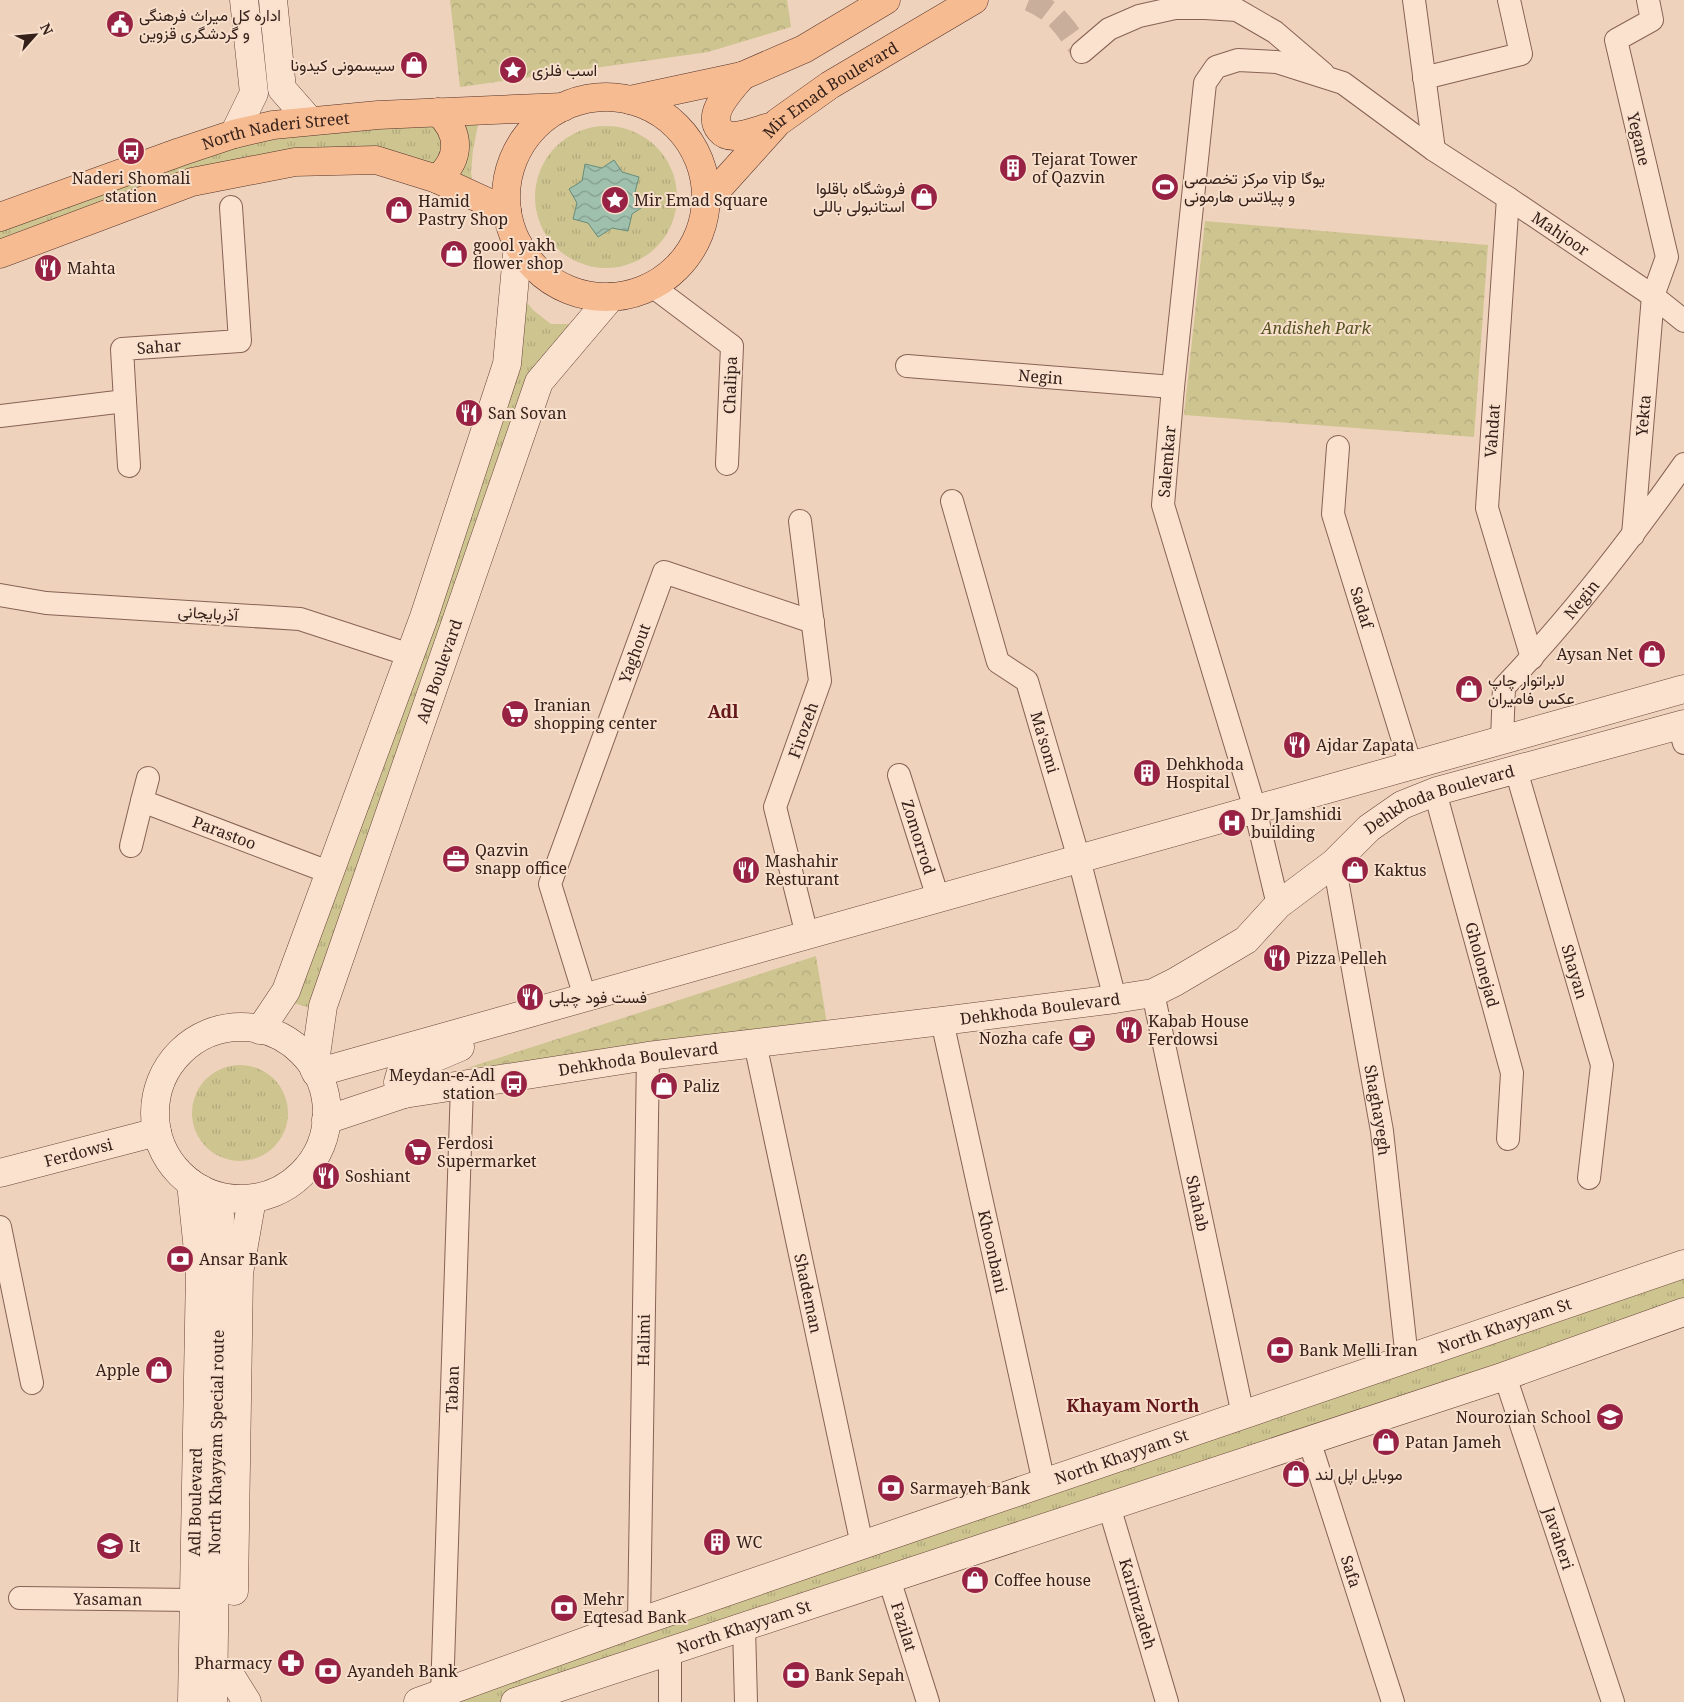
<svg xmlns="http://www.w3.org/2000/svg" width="1684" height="1702" viewBox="0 0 1684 1702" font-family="'Noto Serif',Vazirmatn,serif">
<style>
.grass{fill:url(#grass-tufts)}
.park{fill:url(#park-crowns)}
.water{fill:url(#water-waves);stroke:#678d7a}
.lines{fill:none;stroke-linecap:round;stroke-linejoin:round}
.street-tunnel{stroke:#caae9c;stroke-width:22;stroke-dasharray:22 11;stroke-linecap:butt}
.street-casing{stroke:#876255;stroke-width:24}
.secondary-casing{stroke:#694438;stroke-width:29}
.primary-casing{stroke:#54322a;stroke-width:29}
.street{stroke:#fae2cf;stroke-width:22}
.secondary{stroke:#fae2cf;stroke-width:28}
.primary{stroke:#f6bb90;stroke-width:28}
.labels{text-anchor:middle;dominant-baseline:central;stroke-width:4;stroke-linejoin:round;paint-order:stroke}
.poi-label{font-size:16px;fill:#35201a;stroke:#f7dfcb;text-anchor:start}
.street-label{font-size:16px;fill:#35201a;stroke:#f7dfcb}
.park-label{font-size:16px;font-style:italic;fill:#535220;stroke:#f7dfcb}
.neighbourhood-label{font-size:18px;font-weight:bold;fill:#64181c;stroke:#f7dfcb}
</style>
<defs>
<pattern id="grass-tufts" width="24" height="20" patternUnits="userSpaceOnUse" patternTransform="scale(1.25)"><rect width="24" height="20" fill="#cdc490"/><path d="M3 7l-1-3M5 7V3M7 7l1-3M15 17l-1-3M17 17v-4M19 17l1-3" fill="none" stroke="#b1a87c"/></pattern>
<pattern id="park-crowns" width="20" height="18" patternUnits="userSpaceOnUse" patternTransform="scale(1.25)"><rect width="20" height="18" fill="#cdc490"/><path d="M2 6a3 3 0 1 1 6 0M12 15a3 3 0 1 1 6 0" fill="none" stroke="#b1a87c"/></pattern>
<pattern id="water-waves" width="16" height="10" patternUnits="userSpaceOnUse" patternTransform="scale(1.25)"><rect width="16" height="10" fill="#a0c0ae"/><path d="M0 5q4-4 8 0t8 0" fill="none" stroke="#839c8d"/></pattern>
</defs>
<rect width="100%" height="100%" fill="#efd2bc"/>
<g class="grass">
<path d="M481,110L473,150L471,172L475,197L437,179L295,162L0,254V217L180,152Z"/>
<circle cx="606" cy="197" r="71"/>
<path d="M514,286L533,310L551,324H588L539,382L323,1012L281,999L424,617Z"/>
<circle cx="240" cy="1113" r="48"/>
<path d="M1684,1264V1312L515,1702H418Z"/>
</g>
<g class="park">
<path d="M450,0H787L791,27L708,52L460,87Z"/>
<path d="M1205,221L1488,245L1474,437L1184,415Z"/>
<path d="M816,956L828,1030L467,1068Z"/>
</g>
<path class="water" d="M614,160L622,172L639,177L635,192L644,206L632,214L628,231L612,228L598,237L588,223L573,219L577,203L569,189L582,181L585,164L602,168Z"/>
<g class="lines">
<path class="street-tunnel" d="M1029,0C1056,11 1066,29 1082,52"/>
<g class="street-casing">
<g id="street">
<path d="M1414,0L1434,150"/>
<path d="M1082,52L1109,29L1139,16L1175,8H1205L1237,10L1275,32L1323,73"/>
<path d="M1424,78L1521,54L1509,0"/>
<path d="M1508,198L1487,508L1532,658"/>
<path d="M652,286L732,346L727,464"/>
<path id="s1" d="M907,366L1173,387"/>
<path d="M125,401L129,466"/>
<path id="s2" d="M0,416L125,401L122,349L240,341L231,207"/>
<path id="s3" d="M1338,447L1333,514L1411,766"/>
<path id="s4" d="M952,501L998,662L1027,681L1079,859L1115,999"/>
<path d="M800,521L820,681L775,807L807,935"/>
<path id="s5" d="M1633,535L1653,296L1667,257L1616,40L1652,20L1648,0"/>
<path d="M0,595L46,603L300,619L410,655"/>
<path d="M1679,725L1684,743"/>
<path id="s6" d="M1502,740L1504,687C1570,618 1629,542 1684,464"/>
<path id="s7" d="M1516,770L1602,1065L1589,1178"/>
<path id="s8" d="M899,775L938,898"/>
<path id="s9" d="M148,778L142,801L331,873"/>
<path id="s10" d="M1435,792L1512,1073L1508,1139"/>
<path d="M131,846L142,801"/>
<path id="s11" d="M1334,863L1382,1131L1407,1359"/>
<path id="s12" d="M1278,905L1255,809L1163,505L1173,387L1205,83L1216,67L1238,60L1277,62L1343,83L1434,150L1508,198L1653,296L1684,321"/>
<path id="s13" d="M1153,993L1243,1415"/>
<path id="s14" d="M585,997L550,884L664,572L813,622"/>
<path id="s15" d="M942,1021L1044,1483"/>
<path id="s16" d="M755,1043L862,1545"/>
<path d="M0,1227L32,1383"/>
<path id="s17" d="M1505,1376L1613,1702"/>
<path id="s18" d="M1309,1440L1393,1702"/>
<path id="s19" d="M1109,1506L1167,1702"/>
<path id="s20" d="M889,1579L928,1702"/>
<path id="s21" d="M20,1598L194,1600"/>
<path id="s22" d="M639,1622L648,1056"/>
<path d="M744,1627L746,1702"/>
<path id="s23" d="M442,1694L462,1085"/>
<path d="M670,1702V1651"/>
</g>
</g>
<g class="secondary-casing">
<g id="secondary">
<path d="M273,0L282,89L310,121"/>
<path d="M234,134L254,93L244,0"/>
<circle cx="241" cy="1113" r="86"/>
<path d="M260,1030L286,991L424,617L507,364L518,244"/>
<path id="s24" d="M314,1069L323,1006L539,382L611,297"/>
<path d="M316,1073L1684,689"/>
<path d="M404,1094L398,1082L401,1072L460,1047"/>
<path id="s25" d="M326,1120L404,1094L648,1056L942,1021L1115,999L1153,993L1175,982L1246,940L1278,905L1334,863L1369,828L1402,805L1437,791L1684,724"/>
<path id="s26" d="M0,1173L157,1132"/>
<path d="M191,1183L200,1270L192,1702"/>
<path d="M201,1189L220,1215L213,1702"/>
<path d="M234,1591L239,1273L252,1199"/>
<path d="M232,1678L247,1702"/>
<path id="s27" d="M418,1702L639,1622L862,1545L1684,1264"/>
<path id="s28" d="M515,1702L1505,1376L1684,1312"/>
</g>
</g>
<g class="primary-casing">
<g id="primary">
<path d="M742,76C731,90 706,113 720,130C724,135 729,136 734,136C747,135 761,129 773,126"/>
<circle cx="606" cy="197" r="100"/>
<path d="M630,100L742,76L804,49L886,0"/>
<path d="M437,179C461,159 461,133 438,112"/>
<path id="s29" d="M706,202L778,122L830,85L974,0"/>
<path id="s30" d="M0,217L180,152L234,134L273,125L378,115L563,107"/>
<path d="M0,254L192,182L295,162L376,160L437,179L507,211"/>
</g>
</g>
<use href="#street" class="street"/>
<use href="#secondary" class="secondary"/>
<use href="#primary" class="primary"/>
</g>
<defs>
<g id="civic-disc" transform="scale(1.4375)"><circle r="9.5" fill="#982243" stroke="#f7dfcb"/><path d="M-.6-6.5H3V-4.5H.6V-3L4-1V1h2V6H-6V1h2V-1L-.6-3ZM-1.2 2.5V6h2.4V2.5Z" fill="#fff"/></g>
<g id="shop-disc" transform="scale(1.4375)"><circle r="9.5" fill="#982243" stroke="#f7dfcb"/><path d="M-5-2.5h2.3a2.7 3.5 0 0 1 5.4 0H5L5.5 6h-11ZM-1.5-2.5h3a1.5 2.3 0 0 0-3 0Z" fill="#fff"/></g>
<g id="sight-disc" transform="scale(1.4375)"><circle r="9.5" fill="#982243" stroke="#f7dfcb"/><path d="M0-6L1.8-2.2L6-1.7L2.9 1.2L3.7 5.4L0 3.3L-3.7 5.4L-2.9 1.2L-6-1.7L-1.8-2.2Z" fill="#fff"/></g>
<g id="bus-disc" transform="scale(1.4375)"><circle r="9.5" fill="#982243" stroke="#f7dfcb"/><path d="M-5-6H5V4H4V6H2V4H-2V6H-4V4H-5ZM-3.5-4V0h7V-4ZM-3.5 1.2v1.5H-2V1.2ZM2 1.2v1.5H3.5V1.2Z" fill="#fff"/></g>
<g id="building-disc" transform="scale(1.4375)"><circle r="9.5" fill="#982243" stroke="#f7dfcb"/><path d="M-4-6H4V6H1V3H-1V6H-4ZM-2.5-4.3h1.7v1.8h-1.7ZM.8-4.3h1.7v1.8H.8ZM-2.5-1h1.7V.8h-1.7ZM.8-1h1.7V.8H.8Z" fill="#fff"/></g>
<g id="stadium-disc" transform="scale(1.4375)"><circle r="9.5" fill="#982243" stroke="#f7dfcb"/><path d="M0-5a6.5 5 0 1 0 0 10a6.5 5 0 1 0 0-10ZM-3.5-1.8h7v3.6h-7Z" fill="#fff"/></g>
<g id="restaurant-disc" transform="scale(1.4375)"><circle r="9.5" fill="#982243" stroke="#f7dfcb"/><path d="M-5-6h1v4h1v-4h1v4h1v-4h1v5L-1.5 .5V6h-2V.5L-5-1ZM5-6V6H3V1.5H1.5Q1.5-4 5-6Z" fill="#fff"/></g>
<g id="supermarket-disc" transform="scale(1.4375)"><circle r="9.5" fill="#982243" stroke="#f7dfcb"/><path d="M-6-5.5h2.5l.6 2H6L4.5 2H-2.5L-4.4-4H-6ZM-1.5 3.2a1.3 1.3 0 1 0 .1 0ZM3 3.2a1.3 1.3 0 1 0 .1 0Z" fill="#fff"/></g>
<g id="hospital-disc" transform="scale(1.4375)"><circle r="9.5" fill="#982243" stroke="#f7dfcb"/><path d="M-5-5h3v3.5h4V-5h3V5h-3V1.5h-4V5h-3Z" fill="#fff"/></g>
<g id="office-disc" transform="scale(1.4375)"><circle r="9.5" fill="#982243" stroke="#f7dfcb"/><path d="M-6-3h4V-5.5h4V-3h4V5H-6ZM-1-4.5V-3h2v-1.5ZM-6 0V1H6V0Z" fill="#fff"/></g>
<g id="cafe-disc" transform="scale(1.4375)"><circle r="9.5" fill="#982243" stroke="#f7dfcb"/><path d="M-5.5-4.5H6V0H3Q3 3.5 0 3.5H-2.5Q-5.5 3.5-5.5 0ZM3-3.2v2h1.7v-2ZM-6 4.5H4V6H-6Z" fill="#fff"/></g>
<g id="bank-disc" transform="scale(1.4375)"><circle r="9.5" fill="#982243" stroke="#f7dfcb"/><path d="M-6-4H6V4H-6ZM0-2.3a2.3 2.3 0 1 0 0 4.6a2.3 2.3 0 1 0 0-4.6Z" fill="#fff"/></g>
<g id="school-disc" transform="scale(1.4375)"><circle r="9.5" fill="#982243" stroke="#f7dfcb"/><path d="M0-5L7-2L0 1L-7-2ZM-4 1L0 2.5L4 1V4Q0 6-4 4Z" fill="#fff"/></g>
<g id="pharmacy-disc" transform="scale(1.4375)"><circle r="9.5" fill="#982243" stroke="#f7dfcb"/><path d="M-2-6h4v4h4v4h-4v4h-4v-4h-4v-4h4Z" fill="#fff"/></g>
</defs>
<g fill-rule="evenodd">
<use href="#civic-disc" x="120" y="24"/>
<use href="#shop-disc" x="414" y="65"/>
<use href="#sight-disc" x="513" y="70"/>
<use href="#bus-disc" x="131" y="151"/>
<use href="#building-disc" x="1013" y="168"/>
<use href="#stadium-disc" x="1165" y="187"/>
<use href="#shop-disc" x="924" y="197"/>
<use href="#sight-disc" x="615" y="200"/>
<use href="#shop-disc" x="399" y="210"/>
<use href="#shop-disc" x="454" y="254"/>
<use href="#restaurant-disc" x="48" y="268"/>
<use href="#restaurant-disc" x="469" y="413"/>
<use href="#shop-disc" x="1652" y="654"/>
<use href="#shop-disc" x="1469" y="689"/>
<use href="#supermarket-disc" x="515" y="714"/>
<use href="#restaurant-disc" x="1297" y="745"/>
<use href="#building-disc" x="1147" y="773"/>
<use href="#hospital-disc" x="1232" y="823"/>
<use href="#office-disc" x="456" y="859"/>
<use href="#restaurant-disc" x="746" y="870"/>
<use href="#shop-disc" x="1355" y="870"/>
<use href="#restaurant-disc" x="1277" y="958"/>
<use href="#restaurant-disc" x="530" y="997"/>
<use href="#restaurant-disc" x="1129" y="1030"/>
<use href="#cafe-disc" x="1082" y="1038"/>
<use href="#bus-disc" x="514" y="1084"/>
<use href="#shop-disc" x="664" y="1086"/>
<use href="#supermarket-disc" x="418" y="1152"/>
<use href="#restaurant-disc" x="326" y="1176"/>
<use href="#bank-disc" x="180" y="1259"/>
<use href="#bank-disc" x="1280" y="1350"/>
<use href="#shop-disc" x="159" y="1370"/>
<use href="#school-disc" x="1610" y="1417"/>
<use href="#shop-disc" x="1386" y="1442"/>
<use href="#shop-disc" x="1296" y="1474"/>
<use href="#bank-disc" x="891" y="1488"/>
<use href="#building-disc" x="717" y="1542"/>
<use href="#school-disc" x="110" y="1546"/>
<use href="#shop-disc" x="975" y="1580"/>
<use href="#bank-disc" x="564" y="1608"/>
<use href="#pharmacy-disc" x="291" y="1663"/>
<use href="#bank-disc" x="328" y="1671"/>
<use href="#bank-disc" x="796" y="1675"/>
</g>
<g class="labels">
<g class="poi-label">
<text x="139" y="15">اداره کل میراث فرهنگی<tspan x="139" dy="18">و گردشگری قزوین</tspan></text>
<text x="395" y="65" text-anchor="end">سیسمونی کیدونا</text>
<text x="532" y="70">اسب فلزی</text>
<text x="1032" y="159">Tejarat Tower<tspan x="1032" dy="18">of Qazvin</tspan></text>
<text x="131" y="178" text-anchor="middle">Naderi Shomali<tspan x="131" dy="18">station</tspan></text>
<text x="1184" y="178">مرکز تخصصی vip یوگا<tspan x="1184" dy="18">و پیلاتس هارمونی</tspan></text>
<text x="905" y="188" text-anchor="end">فروشگاه باقلوا<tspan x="905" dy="18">استانبولی باللی</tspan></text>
<text x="634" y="200">Mir Emad Square</text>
<text x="418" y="201">Hamid<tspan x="418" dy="18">Pastry Shop</tspan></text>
<text x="473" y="245">goool yakh<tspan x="473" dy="18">flower shop</tspan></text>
<text x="67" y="268">Mahta</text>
<text x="488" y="413">San Sovan</text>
<text x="1633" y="654" text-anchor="end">Aysan Net</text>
<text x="1488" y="680">لابراتوار چاپ<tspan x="1488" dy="18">عکس فامیران</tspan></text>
<text x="534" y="705">Iranian<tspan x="534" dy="18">shopping center</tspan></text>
<text x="1316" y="745">Ajdar Zapata</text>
<text x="1166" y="764">Dehkhoda<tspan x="1166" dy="18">Hospital</tspan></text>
<text x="1251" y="814">Dr Jamshidi<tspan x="1251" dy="18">building</tspan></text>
<text x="475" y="850">Qazvin<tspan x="475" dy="18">snapp office</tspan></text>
<text x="765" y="861">Mashahir<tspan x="765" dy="18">Resturant</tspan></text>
<text x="1374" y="870">Kaktus</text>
<text x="1296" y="958">Pizza Pelleh</text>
<text x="549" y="997">فست فود چیلی</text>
<text x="1148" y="1021">Kabab House<tspan x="1148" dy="18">Ferdowsi</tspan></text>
<text x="1063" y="1038" text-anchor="end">Nozha cafe</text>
<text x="495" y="1075" text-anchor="end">Meydan-e-Adl<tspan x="495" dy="18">station</tspan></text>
<text x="683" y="1086">Paliz</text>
<text x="437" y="1143">Ferdosi<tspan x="437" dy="18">Supermarket</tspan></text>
<text x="345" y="1176">Soshiant</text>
<text x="199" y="1259">Ansar Bank</text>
<text x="1299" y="1350">Bank Melli Iran</text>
<text x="140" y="1370" text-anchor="end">Apple</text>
<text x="1591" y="1417" text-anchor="end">Nourozian School</text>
<text x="1405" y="1442">Patan Jameh</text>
<text x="1315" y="1474">موبایل اپل لند</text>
<text x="910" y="1488">Sarmayeh Bank</text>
<text x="736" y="1542">WC</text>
<text x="129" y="1546">It</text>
<text x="994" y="1580">Coffee house</text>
<text x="583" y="1599">Mehr<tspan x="583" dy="18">Eqtesad Bank</tspan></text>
<text x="272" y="1663" text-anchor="end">Pharmacy</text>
<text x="347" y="1671">Ayandeh Bank</text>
<text x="815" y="1675">Bank Sepah</text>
</g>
<g class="street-label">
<text stroke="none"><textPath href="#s29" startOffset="169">Mir Emad Boulevard</textPath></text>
<text stroke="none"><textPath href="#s30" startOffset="290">North Naderi Street</textPath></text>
<text transform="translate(1639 139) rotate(77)">Yegane</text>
<text stroke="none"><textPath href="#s12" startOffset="1256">Mahjoor</textPath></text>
<text stroke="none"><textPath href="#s2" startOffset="215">Sahar</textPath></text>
<text stroke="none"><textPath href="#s1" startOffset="134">Negin</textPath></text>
<text transform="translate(730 385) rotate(-88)">Chalipa</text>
<text stroke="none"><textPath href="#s5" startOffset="120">Yekta</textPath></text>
<text transform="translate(1492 431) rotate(-86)">Vahdat</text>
<text stroke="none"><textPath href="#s12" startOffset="460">Salemkar</textPath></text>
<text stroke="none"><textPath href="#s6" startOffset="170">Negin</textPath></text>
<text stroke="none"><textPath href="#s3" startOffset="165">Sadaf</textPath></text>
<text transform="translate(208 613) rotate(4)">آذربایجانی</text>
<text stroke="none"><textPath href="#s14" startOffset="364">Yaghout</textPath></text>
<text stroke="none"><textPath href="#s24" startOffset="418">Adl Boulevard</textPath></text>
<text transform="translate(803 730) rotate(-70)">Firozeh</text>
<text stroke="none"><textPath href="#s4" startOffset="266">Ma'somi</textPath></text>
<text stroke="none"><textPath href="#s25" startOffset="1189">Dehkhoda Boulevard</textPath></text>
<text stroke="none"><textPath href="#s9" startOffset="112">Parastoo</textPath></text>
<text stroke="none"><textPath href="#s8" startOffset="65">Zomorrod</textPath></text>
<text stroke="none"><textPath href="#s10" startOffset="179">Gholonejad</textPath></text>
<text stroke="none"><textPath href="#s7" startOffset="210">Shayan</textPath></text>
<text stroke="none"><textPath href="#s25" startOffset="724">Dehkhoda Boulevard</textPath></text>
<text stroke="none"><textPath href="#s25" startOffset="319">Dehkhoda Boulevard</textPath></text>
<text stroke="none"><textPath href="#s11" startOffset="251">Shaghayegh</textPath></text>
<text stroke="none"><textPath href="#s26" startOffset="81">Ferdowsi</textPath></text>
<text stroke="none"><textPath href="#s13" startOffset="215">Shahab</textPath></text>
<text stroke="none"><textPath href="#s15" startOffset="236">Khoonbani</textPath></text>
<text stroke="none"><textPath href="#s16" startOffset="256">Shademan</textPath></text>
<text stroke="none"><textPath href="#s27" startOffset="1150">North Khayyam St</textPath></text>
<text stroke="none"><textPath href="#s22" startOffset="282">Halimi</textPath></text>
<text stroke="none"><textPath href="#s23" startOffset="305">Taban</textPath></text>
<text transform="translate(216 1442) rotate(-89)">North Khayyam Special route</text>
<text stroke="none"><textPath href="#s27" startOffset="745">North Khayyam St</textPath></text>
<text transform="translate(195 1502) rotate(-89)">Adl Boulevard</text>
<text stroke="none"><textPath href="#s17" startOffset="171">Javaheri</textPath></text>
<text stroke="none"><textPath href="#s18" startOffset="138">Safa</textPath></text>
<text stroke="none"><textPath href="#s21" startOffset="88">Yasaman</textPath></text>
<text stroke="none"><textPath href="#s19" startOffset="102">Karimzadeh</textPath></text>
<text stroke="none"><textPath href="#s20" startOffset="50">Fazilat</textPath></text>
<text stroke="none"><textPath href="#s28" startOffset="241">North Khayyam St</textPath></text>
</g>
<g class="park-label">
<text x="1316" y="328">Andisheh Park</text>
</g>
<g class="neighbourhood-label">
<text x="723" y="711">Adl</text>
<text x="1133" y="1405">Khayam North</text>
</g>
</g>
<g transform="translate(35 35) rotate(63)" stroke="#f7dfcb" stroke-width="4" paint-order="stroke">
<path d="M0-4L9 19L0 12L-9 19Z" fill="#35201a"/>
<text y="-8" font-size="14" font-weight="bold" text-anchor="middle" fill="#35201a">N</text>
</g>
</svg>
